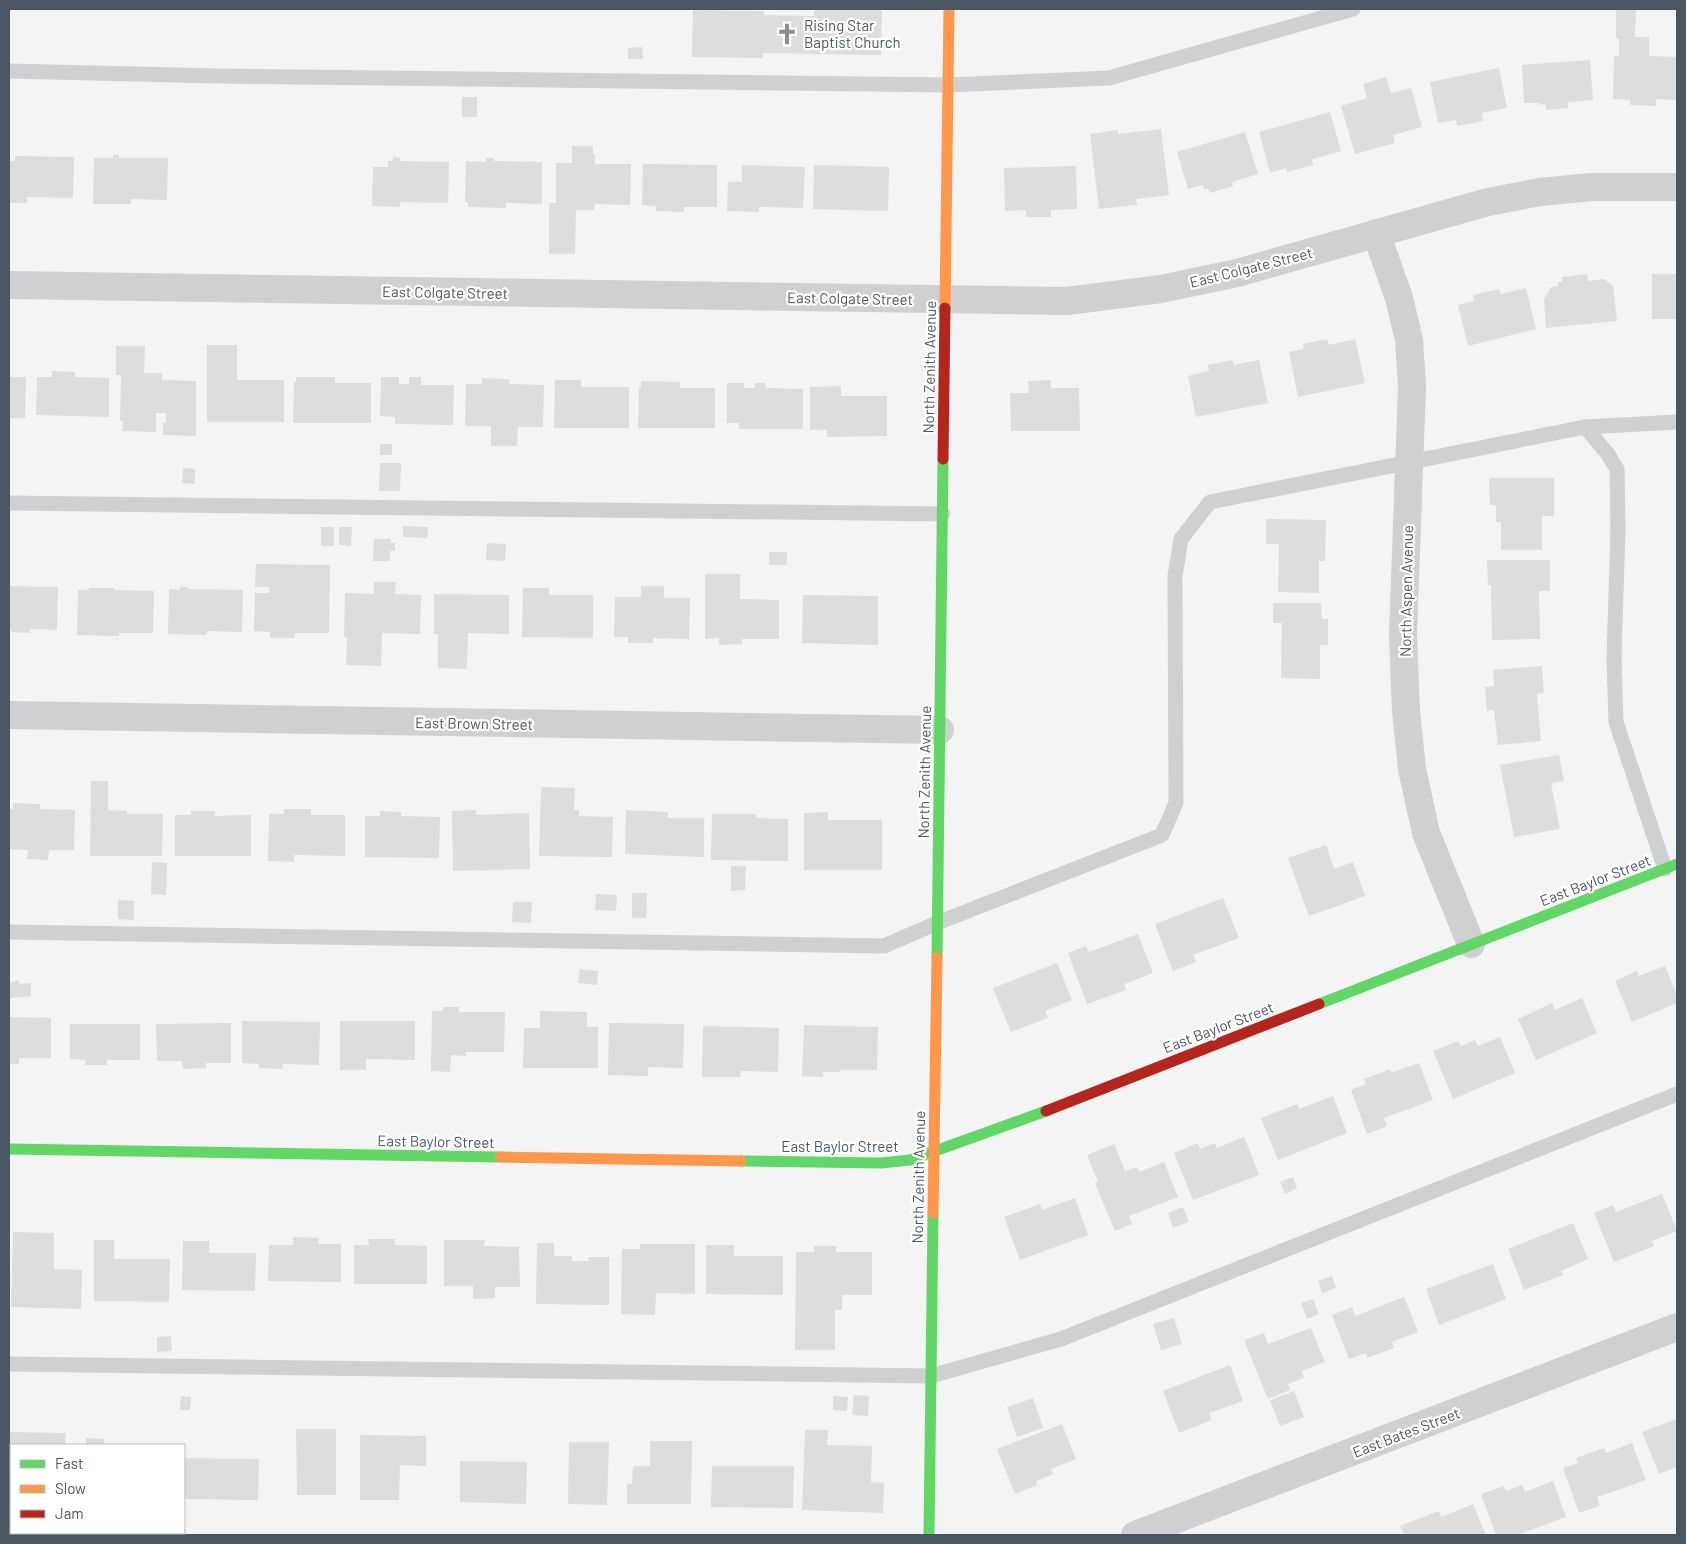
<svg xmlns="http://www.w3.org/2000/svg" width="1686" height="1544" viewBox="0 0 1686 1544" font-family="Barlow,sans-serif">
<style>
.building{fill:#ddddde}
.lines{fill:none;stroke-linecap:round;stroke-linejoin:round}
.lane{stroke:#ced0d2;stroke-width:15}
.street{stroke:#ced0d2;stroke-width:28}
.fast{stroke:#63d668;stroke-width:11}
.slow{stroke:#ff974d;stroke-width:11}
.jam{stroke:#b3261e;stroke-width:11}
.labels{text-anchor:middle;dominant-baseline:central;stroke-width:4.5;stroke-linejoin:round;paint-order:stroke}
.poi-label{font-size:15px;fill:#4a5661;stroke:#fff;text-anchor:start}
.street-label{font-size:15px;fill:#4a5661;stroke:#fff}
</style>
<rect width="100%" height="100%" fill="#f4f4f4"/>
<g class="building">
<path d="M814,9H882L881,55L763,53V58L692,57L693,10L764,11V15L814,16Z"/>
<path d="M1616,9H1636L1635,37H1649V56L1677,57V100L1656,99V106L1630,105V100L1613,99L1614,56H1619V39L1616,38Z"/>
<path d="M642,47L643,59H628V48Z"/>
<path d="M1590,60L1593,100L1568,102V108L1546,110L1545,104L1540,105L1539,103H1524L1522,65Z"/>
<path d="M1499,68L1507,108L1482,113L1483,121L1457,126L1456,120L1438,123L1430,82Z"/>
<path d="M1386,77L1391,93L1411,88L1422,127L1393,135L1395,143L1355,154L1341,106L1367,98L1363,84Z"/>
<rect x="462" y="97" width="15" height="20"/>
<path d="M1330,112L1341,151L1312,159L1313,165L1287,172L1286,168L1270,173L1259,132Z"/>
<path d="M1161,129L1169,195L1136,199L1137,205L1099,209L1090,134L1118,130V134Z"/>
<path d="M1245,132L1258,174L1232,182L1233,186L1210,193L1208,188L1204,189L1203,185L1188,189L1177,152Z"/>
<path d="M572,146H593V154H595V164H631L630,205L595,204L594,210H576L575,254H549V203H556V163H572Z"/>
<path d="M113,155H119V158H168L167,200L131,199V204H93L94,158H113Z"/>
<path d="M15,156L74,157L73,198L27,197V203H9V161H15Z"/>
<path d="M393,157L400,158V161L449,162L448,203L400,202V207L372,206L373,167H388V161H393Z"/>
<path d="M486,158H494V161L542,162V204L506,203V208L468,207V202H465L466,161L486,162Z"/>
<path d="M643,164L717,165V207H684V212L656,211V206L642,205Z"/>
<path d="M742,165L805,167L803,208L759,207V212L727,211L728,182H742Z"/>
<path d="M814,165L889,167L888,211L813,209Z"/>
<path d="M1076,166L1077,209L1051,210V217H1026V210L1005,211L1004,168Z"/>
<path d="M1587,274L1588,281L1604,279L1613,286L1617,321L1546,328L1544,299L1548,293L1551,287L1558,286V282H1562V277Z"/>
<rect x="1652" y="274" width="25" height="45"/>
<path d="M1526,288L1536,329L1468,346L1458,305L1474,301L1473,295L1499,289L1501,294Z"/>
<path d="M1327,339L1329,345L1355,339L1365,383L1298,397L1289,352L1304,349L1303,344Z"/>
<path d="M207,345H237V380H284V422H207Z"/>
<path d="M116,346H145L144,373H162V380L196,381V436L163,435V423H166V413H156V432L122,431L123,421H120L121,375H116Z"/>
<path d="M1232,360L1234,365L1259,360L1268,403L1196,417L1188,376L1209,371L1208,365Z"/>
<path d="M52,371L75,372V377L109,378V417L36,415L37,377H52Z"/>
<path d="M9,377H26L25,418H9Z"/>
<path d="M296,377H335V383H371V423H293L294,382H296Z"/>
<path d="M381,377H399V384H409V377H421V385H454L453,425L395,424V417L380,416Z"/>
<path d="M482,378L509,379V384L544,385L543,427H518L517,446H491V426H465L466,384H482Z"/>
<path d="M555,380H581V387H629V428H554Z"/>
<path d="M1051,380V388H1079L1080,431H1011L1010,393H1029L1028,381Z"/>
<path d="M641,381L680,382V388H715V428H638L639,387H641Z"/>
<path d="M727,383H744V388H755V383H765L766,388L803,389V429H739V423H727Z"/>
<path d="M841,386V396H887V436L827,437V430H810V387Z"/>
<rect x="380" y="444" width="12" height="11"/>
<path d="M380,463H401L400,491H379Z"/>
<path d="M183,468L195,469V484L182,483Z"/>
<path d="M1489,478H1554V516H1542V550H1501V522H1496V505H1490Z"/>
<path d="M1266,519L1326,520L1325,561H1319V593L1278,592L1279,544H1266Z"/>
<path d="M403,526L428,527L427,538L403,537Z"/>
<rect x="321" y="527" width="13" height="19"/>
<path d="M339,527H352L351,546L339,545Z"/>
<path d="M374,539H391V543H395V551H390V561H373Z"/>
<path d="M487,543L506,544L505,561L486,560Z"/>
<rect x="769" y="552" width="18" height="13"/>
<path d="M1487,560H1550V591H1539L1540,639L1492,640L1491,585H1488Z"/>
<path d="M256,564L330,565L329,633H295V638H270V632L254,631L255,593H269V587H255Z"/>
<path d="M705,574H740V599L779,600V639H742V644L719,645V638L705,639Z"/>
<path d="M374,582H396L395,594L421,595L420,634L382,633L381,666L346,665L347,637H344L345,593L374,594Z"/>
<path d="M9,586L58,587L57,630L30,629V633L11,632V629H9Z"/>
<path d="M641,586H664V598H690L689,639L653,638V643H628V637H614L615,597H641Z"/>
<path d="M180,587H188V589L243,590L242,632L207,631L206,635L168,634L169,589L180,590Z"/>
<path d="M89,588H114V590L154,591L153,633H119V636L77,635L78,590H89Z"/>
<path d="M523,588H549V595H593V638L522,637Z"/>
<path d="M434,594L509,595V634L468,633L467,669L438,668V634H434Z"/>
<path d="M803,595L878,596V645L802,643Z"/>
<path d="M1273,603H1321L1322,619H1328V645H1320V679L1281,678L1282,623H1273Z"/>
<path d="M1542,666L1544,693L1537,694L1541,741L1498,745L1494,710L1487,711L1485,687L1494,686L1493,670Z"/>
<path d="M1559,755L1564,781L1551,783L1560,829L1514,837L1500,765Z"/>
<path d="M91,781H108V810L127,811V814H163L162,856H90Z"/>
<path d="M541,787L575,788L574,810H579V816L613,817L612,857L539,856Z"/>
<path d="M13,803L40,804V809L75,810L74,850H49L48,860L27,859L28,850L9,849V809H13Z"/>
<path d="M284,809H311V815H345V856L294,855V862L268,861L269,814H284Z"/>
<path d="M476,810V815L529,813L530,869L453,871L452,811Z"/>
<path d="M626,810L668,812V818H704V857L625,854Z"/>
<path d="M191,811H215V816L251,815V856H175V815H191Z"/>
<path d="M380,811L401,812V816L440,817L439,858L365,857V816H380Z"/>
<path d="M828,812V820H882V870H804V813Z"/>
<path d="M712,814H755L757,818L788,819V861L711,860Z"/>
<path d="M1326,845L1334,869L1353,862L1365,896L1309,916L1288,858Z"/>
<path d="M152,862L167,863L166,895L151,894Z"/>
<path d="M731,866H746L745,890L731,891Z"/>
<path d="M632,893H647L646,918H632Z"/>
<path d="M596,894L617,895L616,911L595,910Z"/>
<path d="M1223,898L1239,938L1193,955L1196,962L1173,971L1155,924Z"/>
<path d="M118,900L134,901V920L118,919Z"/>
<path d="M513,902H532L531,923L512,922Z"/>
<path d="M1138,934L1153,973L1124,984L1126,990L1087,1004L1068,953L1086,946L1089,952Z"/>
<path d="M1057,963L1072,1000L1045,1011L1048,1018L1011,1032L993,988Z"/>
<path d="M1665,966L1677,996V1003L1632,1022L1615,981L1637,971L1639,976Z"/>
<path d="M580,969L598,971L597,985L578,983Z"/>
<path d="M19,980V984L31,983V996L10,998L9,983Z"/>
<path d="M1582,998L1597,1033L1536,1060L1518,1019L1552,1003L1555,1010Z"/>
<path d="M443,1007H459V1012H505L504,1052H466V1056L451,1055L450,1072L431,1071L432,1011H443Z"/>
<path d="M540,1011L587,1012V1027H598V1068H523L524,1028H540Z"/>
<path d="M9,1017L51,1018V1058H19V1064H9Z"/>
<path d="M242,1021L320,1022L319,1065L283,1064V1069L259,1068V1064L242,1063Z"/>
<path d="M340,1021H415V1060L366,1059V1070H340Z"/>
<path d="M231,1023V1063H206V1068L183,1069L182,1061H157L156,1024Z"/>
<path d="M609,1023L684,1024L683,1068L648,1067V1076L608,1075Z"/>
<path d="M70,1024H140V1060H107V1065H85V1060L70,1059Z"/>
<path d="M804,1025L878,1027L877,1070H840L839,1072H823V1077L802,1076Z"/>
<path d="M703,1026L779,1028L778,1072L741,1071L740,1077H702Z"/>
<path d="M1500,1037L1515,1073L1453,1099L1433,1051L1458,1041L1461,1046L1475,1040L1478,1046Z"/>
<path d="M1419,1063L1433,1100L1384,1118L1387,1126L1367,1134L1351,1090L1366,1084L1364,1079L1390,1069L1391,1073Z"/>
<path d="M1333,1096L1347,1133L1278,1160L1261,1118L1297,1104L1299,1109Z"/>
<path d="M1244,1137L1259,1175L1193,1200L1174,1153L1198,1143L1200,1149L1215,1143L1217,1148Z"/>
<path d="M1114,1144L1125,1171L1137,1167L1139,1172L1164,1162L1178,1197L1129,1216L1132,1224L1115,1231L1095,1183L1098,1182L1087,1155Z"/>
<path d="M1293,1177L1297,1188L1285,1194L1280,1182Z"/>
<path d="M1662,1194L1677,1231L1652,1241L1654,1246L1614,1262L1594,1213L1613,1205L1616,1212Z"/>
<path d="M1075,1198L1088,1235L1020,1260L1004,1217L1040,1204L1042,1210Z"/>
<path d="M1183,1207L1189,1222L1173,1228L1168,1213Z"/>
<path d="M1573,1223L1588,1259L1561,1271L1563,1275L1524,1290L1508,1249Z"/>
<path d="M13,1232L54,1233V1269L82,1270L81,1309L11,1307Z"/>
<path d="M293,1237L319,1238L318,1244H341V1282L268,1281L269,1245H293Z"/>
<path d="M368,1239H395V1245L427,1246V1284H354V1245H369Z"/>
<path d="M94,1240H114V1259H170L169,1302L94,1301Z"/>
<path d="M444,1240H485L484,1246L519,1247L520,1287H495V1298L473,1299V1286H444Z"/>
<path d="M183,1241H209V1253H256L255,1291L182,1290Z"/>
<path d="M537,1243H554V1256H572V1261H589L588,1257H609V1305L536,1304Z"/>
<path d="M640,1244H695V1294L656,1293L655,1315L621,1314L622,1249H640Z"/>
<path d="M706,1245H734V1256H783V1295L706,1294Z"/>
<path d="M814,1246H836V1252H872V1295H842V1310H835V1350H795L796,1252H814Z"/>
<path d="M1493,1264L1506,1299L1439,1325L1426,1289Z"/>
<path d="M1332,1276L1336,1288L1322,1293L1318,1281Z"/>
<path d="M1404,1297L1418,1332L1392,1342L1394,1348L1367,1358L1366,1353L1349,1359L1332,1315L1352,1307L1355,1316Z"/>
<path d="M1313,1299L1319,1314L1307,1319L1301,1303Z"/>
<path d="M1174,1318L1182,1344L1161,1350L1153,1324Z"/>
<path d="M1311,1328L1325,1362L1302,1371L1304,1378L1288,1384L1290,1390L1268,1399L1244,1340L1264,1333L1268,1344Z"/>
<path d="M171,1336L172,1351L157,1352V1337Z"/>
<path d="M1230,1365L1243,1401L1209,1413L1212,1420L1179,1433L1163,1391Z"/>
<path d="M1294,1391L1304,1417L1280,1426L1270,1400Z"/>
<path d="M854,1395L869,1396L868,1416L852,1415Z"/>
<path d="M181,1396L191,1397L190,1410H180Z"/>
<path d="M833,1396L848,1397L847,1411L833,1410Z"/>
<path d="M1033,1398L1043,1428L1017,1437L1007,1407Z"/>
<path d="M1677,1419V1467L1659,1474L1642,1432Z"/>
<path d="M1062,1424L1076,1459L1051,1469L1053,1474L1036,1481L1037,1485L1015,1494L997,1449Z"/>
<path d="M296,1429H336V1495H297Z"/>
<path d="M805,1430H828L827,1445L872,1446L871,1482L884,1483L883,1513L802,1510Z"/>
<path d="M9,1432L66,1433L65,1445H11V1495H9Z"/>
<path d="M360,1435L426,1436V1466L400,1465L399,1500H360Z"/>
<path d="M86,1438L104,1439V1445H86Z"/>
<path d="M650,1441H692L691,1504H627V1484H632L633,1466H650Z"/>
<path d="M569,1442H609L607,1505L568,1504Z"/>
<path d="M1632,1443L1646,1480L1597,1497L1600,1506L1579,1513L1563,1468L1578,1463L1576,1458L1604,1448L1606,1453Z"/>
<path d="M184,1458L259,1459L258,1500L184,1499Z"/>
<path d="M460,1461L527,1462L526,1504L460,1502Z"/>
<path d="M712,1466H794L793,1508L711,1507Z"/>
<path d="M1553,1481L1566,1517L1517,1535H1496L1481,1494L1504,1486L1506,1491L1522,1485L1525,1492Z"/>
<path d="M1473,1504L1486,1535H1404L1400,1526L1439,1511L1441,1517Z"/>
</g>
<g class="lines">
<g class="lane">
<path d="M9,71L218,76L948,85L1109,78L1353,9"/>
<path d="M1585,427L1607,453L1617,469L1618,528L1614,659L1616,722L1665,869"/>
<path d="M9,503L943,514"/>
<path d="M9,932L884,946L937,923L1162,835L1176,803L1175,576L1181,539L1210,502L1585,427L1677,422"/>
<path d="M9,1364L931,1376L1061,1339L1677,1094"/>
</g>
<g class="street">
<path d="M1376,233L1399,298L1409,340L1412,386L1403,635L1406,711L1412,769L1426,833L1471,944"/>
<path d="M9,285L1067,301L1161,289L1237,273L1488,202L1540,192L1591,187H1677"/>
<path d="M9,715L940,730"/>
<path d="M1135,1535L1677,1327"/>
</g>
<g class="fast">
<path d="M937,957L943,459"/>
<path d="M1319,1004L1677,864"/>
<path d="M9,1149L500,1157"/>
<path d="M741,1161L881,1163L910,1160L1046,1111"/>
<path d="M929,1535L933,1213"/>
</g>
<g class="slow">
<path d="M945,308L949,9"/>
<path d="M500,1157L741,1161"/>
<path d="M933,1213L937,957"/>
</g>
<g class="jam">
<path d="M943,459L945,308"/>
<path d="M1046,1111L1319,1004"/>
</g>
</g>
<defs>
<g id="church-bare" transform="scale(1.725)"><path d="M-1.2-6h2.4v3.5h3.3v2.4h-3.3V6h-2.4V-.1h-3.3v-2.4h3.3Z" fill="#868d94" stroke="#fff" stroke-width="2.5" paint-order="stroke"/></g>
</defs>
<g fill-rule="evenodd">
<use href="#church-bare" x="787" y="34"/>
</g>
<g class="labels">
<g class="poi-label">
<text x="804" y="25">Rising Star<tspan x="804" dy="17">Baptist Church</tspan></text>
</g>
<g class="street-label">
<text transform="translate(1251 267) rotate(-14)">East Colgate Street</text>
<text transform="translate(445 292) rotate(1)">East Colgate Street</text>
<text transform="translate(850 298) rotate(1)">East Colgate Street</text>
<text transform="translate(929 367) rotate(-89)">North Zenith Avenue</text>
<text transform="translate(1406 591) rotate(-89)">North Aspen Avenue</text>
<text transform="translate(474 723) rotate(1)">East Brown Street</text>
<text transform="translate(924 772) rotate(-89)">North Zenith Avenue</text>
<text transform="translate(1595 880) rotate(-21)">East Baylor Street</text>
<text transform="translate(1218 1027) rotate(-21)">East Baylor Street</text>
<text transform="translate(436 1141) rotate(1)">East Baylor Street</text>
<text x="840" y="1146">East Baylor Street</text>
<text transform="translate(918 1177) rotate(-89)">North Zenith Avenue</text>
<text transform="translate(1406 1432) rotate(-21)">East Bates Street</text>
</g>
</g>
<rect width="1686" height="1544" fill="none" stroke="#4a5661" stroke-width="20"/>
<rect x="10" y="1444" width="175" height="90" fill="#ffffff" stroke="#b7bbc0"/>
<rect x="20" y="1460" width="25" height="8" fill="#63d668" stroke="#b7bbc0"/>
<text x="55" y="1469" font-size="15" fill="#4a5661">Fast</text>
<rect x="20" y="1485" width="25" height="8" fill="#ff974d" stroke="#b7bbc0"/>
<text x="55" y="1494" font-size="15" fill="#4a5661">Slow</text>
<rect x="20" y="1510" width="25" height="8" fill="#b3261e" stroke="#b7bbc0"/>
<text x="55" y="1519" font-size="15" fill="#4a5661">Jam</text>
</svg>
